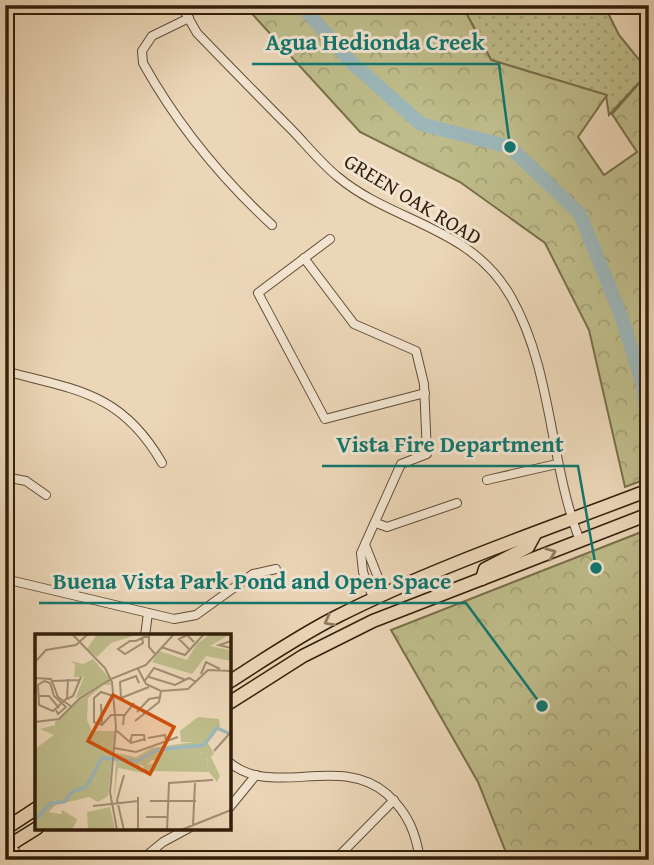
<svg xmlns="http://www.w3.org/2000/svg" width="654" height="865" viewBox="0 0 654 865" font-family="'Gentium Book Plus',serif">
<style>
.grass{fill:url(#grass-dots);stroke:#786e4a;stroke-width:2}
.forest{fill:url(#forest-crowns);stroke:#786e4a;stroke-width:2}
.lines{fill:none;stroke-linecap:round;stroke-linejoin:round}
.river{stroke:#9cb6b9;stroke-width:14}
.street-casing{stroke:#604d35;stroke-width:10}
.primary-casing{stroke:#321f0a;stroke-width:15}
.street{stroke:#f2e4d0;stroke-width:8}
.primary{stroke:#ebd6b7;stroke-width:12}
.oneway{stroke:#8e7a60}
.labels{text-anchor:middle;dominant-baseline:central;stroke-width:6;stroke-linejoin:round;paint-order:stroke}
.street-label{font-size:21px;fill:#321f0a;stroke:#f2e4d0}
.inset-river{fill:none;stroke:#9cb6b9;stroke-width:3.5}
.inset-road{fill:none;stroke:#a18d72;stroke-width:2}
.view{fill:#cd500c;fill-opacity:0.15;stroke:#cd500c;stroke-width:3.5}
.inset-edge{fill:none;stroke:#321f0a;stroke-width:3.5}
.leader{fill:none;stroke:#0f766e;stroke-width:2.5}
.callout-dot{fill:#0f766e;stroke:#f2e4d0;stroke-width:2.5}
.callout-label{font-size:23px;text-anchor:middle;font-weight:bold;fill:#0f766e;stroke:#f2e4d0;stroke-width:6;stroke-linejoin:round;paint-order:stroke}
</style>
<defs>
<pattern id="grass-dots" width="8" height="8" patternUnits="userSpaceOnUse" patternTransform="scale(1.75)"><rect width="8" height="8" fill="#bebc8a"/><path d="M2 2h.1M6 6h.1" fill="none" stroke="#a4a176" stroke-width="1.8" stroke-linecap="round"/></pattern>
<pattern id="forest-crowns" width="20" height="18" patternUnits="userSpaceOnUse" patternTransform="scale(1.75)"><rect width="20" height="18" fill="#bebc8a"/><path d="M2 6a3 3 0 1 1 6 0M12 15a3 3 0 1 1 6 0" fill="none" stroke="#a4a176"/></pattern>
</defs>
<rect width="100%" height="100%" fill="#ebd6b7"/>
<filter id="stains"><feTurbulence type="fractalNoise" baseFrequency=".00286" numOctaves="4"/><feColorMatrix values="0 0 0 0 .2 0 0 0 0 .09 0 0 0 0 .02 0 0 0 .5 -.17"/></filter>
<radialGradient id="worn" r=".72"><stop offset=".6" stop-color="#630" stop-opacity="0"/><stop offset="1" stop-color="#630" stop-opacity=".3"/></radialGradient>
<path class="grass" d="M462,5H604L619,35L649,72L609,115L606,95L491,60Z"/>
<g class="forest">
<path d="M244,5H462L491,60L607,95L578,137L604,175L637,152L612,114L649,72V478L625,487L589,330L545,243L460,182L360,132Z"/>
<path d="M649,529V860H509L478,782L391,630Z"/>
</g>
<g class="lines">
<path class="river" d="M301,5L351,62L421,124L510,147L580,214L622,318L642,382L649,426"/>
<g class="street-casing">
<g id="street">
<path d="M181,5L197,33C229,66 261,99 294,132C308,147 322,164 338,177C393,223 471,226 511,297C553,371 549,462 580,541"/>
<path d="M189,18L152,36L142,51L143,63C177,124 221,178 272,225"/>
<path d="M330,239L258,293L325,419L425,393"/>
<path d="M304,258L354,324L416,351L424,384L427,454L401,464L361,553L363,572L374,600"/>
<path d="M5,371C77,390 122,393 162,463"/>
<path d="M5,477L26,481L46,495"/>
<path d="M487,480L557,464"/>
<path d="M376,523L387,527L457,503"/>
<path d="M366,547L385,595"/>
<path d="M5,579L174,619L196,615L253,574L276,569"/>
<path d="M145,636L148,613"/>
<path d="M229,762C272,799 340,753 387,794C408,813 416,833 420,860"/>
<path d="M229,808L256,775"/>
<path d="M10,845L22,860"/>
<path d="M141,860L163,842L189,828"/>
<path d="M335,860L394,800"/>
</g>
</g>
<g class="primary-casing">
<g id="primary">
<path d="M482,579L485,569L528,547L535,534"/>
<path d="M229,682C265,659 300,635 338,616C437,566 545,530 649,490"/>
<path d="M229,703L303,656L373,621L649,514"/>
<path d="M5,829L37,808"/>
<path d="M5,848L37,828"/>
</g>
</g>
<use href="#street" class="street"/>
<use href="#primary" class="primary"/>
</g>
<defs><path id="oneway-chevron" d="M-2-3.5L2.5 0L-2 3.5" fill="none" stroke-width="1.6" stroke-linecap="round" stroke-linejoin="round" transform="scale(1.75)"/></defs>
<g class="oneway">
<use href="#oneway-chevron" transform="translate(551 553) rotate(-21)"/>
<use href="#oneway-chevron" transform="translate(329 621) rotate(152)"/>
</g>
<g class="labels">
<g class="street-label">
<text transform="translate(413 199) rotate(31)">GREEN OAK ROAD</text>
</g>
</g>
<g transform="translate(35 634)">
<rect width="196" height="196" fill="#ebd6b7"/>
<path d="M62,0H104L76,9L62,23L52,15ZM175,0H196L175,12L194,16L196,27L171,22L157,40L117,28L124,17L152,26L162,10ZM163,83L184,85L185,92L172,108H146L145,97ZM20,91L23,92L17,166L21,171L8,183L26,185L27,176L42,185L37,191L0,196V115L19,101L5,95ZM172,118L173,138L110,137L108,133L126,126L143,132L161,119Z" fill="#bebc8a"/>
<path d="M58,25L75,45L40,65L49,43H39L40,30L35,27L48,30ZM75,46L76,51H68L53,64L52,86L57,97H80L73,162L63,168L54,163L21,171L20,165L13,178L36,182L42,186L37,196H0V139L8,126L20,124V88L46,63ZM158,108H172L179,119L176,123L185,142L182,148L173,137L172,118L161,119L143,133L117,126L110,133L104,130L108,139L83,134L79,166L81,119L101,123L116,114ZM75,173L80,195L53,196L52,178Z" fill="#bebc8a"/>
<path class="inset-river" d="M0,186L16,169L29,168L37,158L51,153L67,124L102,127L122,116L169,111L182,94L195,100"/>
<path class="inset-road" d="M37,0L70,34L77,48L81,93L75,158L82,196M114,1V13L120,20M107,4L108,9L90,20L83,15L95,7H101L109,3H114M196,7L184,11L196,14M126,13L150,21L169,0M154,15L144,5L152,1L159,8M0,28L11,16L41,11L53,0M103,35L111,50L126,57L153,55L173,36L196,37M166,40L171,28L185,35M114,43L140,51L154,44L161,48M0,44L16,45L23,63L37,73M76,45L111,31L139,0M9,47L3,51L4,71L18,77L32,64L33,45M9,47L15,49L19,62L31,73L23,80L21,76M18,47L45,46M109,48L119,34L151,46M104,49L101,42L85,48L86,64L114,53M3,62H14L24,74M78,62L66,58L59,64V88L67,91L76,81H90M32,65L38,62L46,43M66,70L67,91M102,78L114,65L126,63M100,87L124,68L126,57M0,88L24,85L45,64L76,45M88,91L89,82L99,69M82,97L96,109L110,105M113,104L130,101L131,106M95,109L97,101H109L110,107M79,114L101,118L143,103M179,117L196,98M89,141L82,166L89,196M103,163V196M115,167H161M58,172L103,167M111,183H133M158,191L160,149M132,196L134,149L178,146M146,196L196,176"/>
<path class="view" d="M78,61L139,93L115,140L53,107Z"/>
<rect width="196" height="196" class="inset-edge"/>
</g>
<path class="leader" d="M510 147L499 64H252M596 568L578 466H322M542 706L466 603H39"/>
<g class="callout-dot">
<circle cx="510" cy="147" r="7"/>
<circle cx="596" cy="568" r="7"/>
<circle cx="542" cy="706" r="7"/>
</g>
<g class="callout-label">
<text x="375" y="50">Agua Hedionda Creek</text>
<text x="450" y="452">Vista Fire Department</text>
<text x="252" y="589">Buena Vista Park Pond and Open Space</text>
</g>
<rect width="654" height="865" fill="none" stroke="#ebd6b7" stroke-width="28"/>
<rect x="7" y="7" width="640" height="851" fill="none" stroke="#321f0a" stroke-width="3.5"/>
<rect x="14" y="14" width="626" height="837" fill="none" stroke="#321f0a" stroke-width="2"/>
<rect width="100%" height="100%" filter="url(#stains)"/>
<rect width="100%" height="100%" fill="url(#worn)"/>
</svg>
